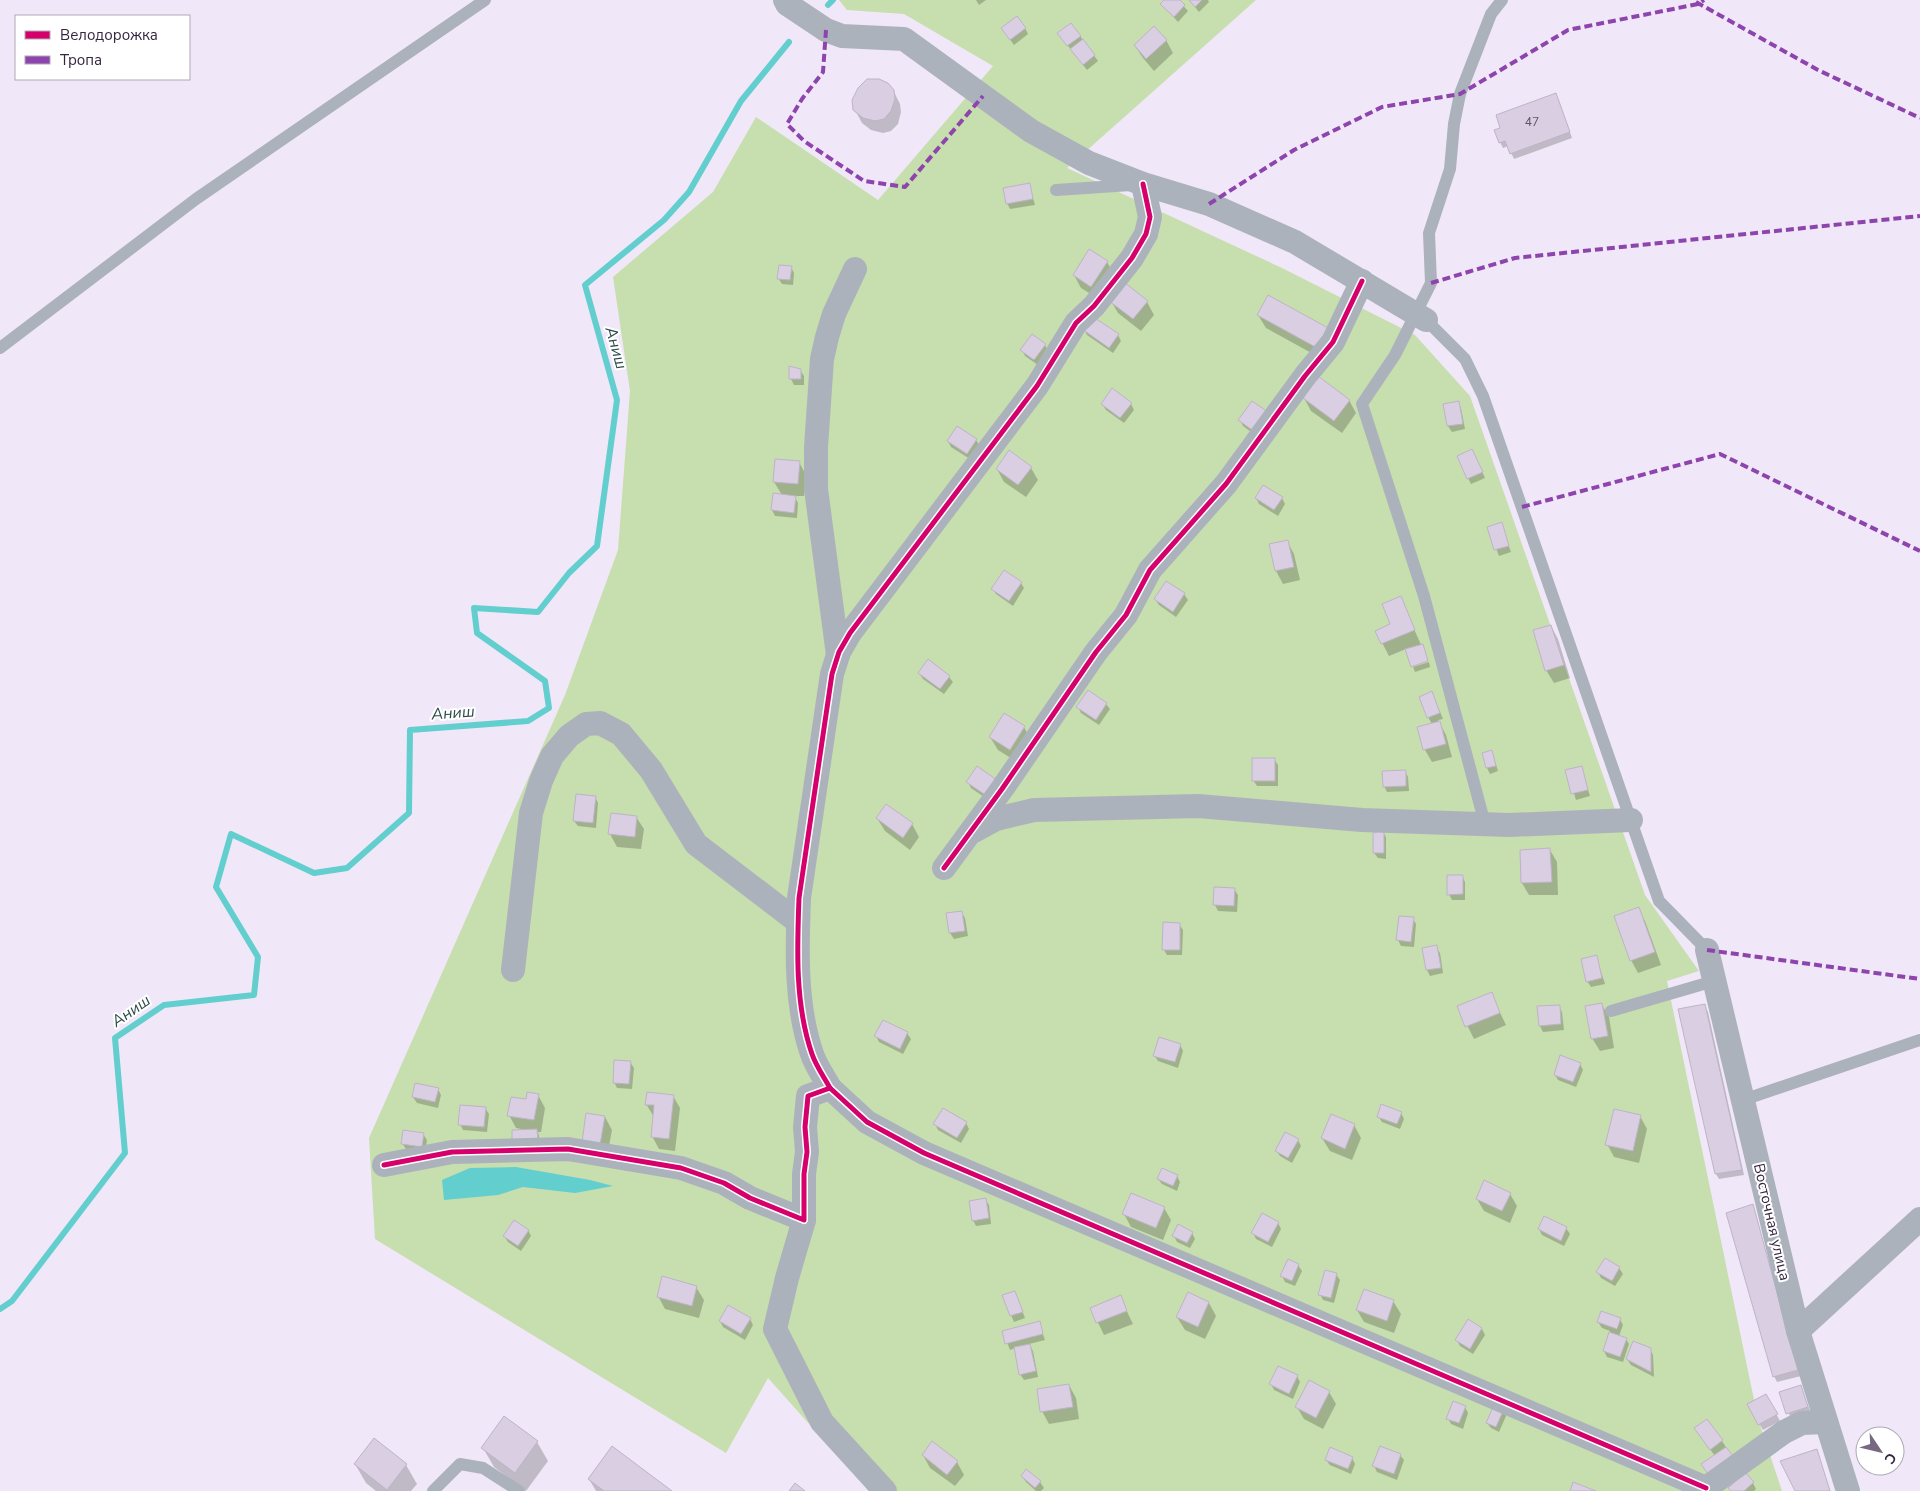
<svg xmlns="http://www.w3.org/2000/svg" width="1920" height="1491" viewBox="0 0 1920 1491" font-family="'Nunito Sans',sans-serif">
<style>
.green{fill:#c7deae}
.water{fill:#63cece}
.shadow{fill:#0003}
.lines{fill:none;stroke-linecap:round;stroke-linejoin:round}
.stream{stroke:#63cece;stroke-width:6}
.building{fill:#d9cee2;stroke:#beb3c7}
.lane{stroke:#acb2bc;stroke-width:12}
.street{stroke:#acb2bc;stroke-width:24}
.quiet{stroke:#8e44ad;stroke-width:4;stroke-dasharray:8 4;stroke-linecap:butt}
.cycleway-casing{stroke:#fff;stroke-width:8}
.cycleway{stroke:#d6006c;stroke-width:5}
.labels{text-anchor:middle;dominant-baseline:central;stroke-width:4;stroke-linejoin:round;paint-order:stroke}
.number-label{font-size:12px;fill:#60526c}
.street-label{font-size:15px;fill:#352541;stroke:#fff}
.water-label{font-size:16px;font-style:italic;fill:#2d4b49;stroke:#fff}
</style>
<rect width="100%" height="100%" fill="#f0e8f8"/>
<path class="green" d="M839,0H1256L1067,168L1282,268L1415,335L1470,396L1645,895L1699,971L1667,981L1758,1419L1782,1491H869L768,1378L726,1453L375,1239L369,1138L565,695L618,550L630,391L613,277L713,192L756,117L878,200L993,66L904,14L847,10Z"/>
<path class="water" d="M516,1167L590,1180L613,1186L575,1193L523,1187L498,1195L444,1200L442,1180L470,1168Z"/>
<g class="shadow">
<path d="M976,0H986L979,5Z"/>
<path d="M1166,0H1178L1188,11L1178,22L1162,4Z"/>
<path d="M1189,0H1208L1209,2L1199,12Z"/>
<path d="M1025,28L1028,34L1014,45L1006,34Z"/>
<path d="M1058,33L1080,36L1098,61L1087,70Z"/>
<path d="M1166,40L1173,53L1154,71L1143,58L1135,46Z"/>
<path d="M893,90L900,104L901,112L898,124L891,131L883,133L871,130L862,123L855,110Z"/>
<path d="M1559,101L1572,138L1514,159L1508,146L1503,148L1500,142Z"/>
<path d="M1029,185L1035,205L1010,209L1007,203Z"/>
<path d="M1107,262L1114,274L1099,299L1081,288L1074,275Z"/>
<path d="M791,267L794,273L793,285L782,284L778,278Z"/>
<path d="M1111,301L1147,302L1154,315L1141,331L1118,313Z"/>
<path d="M1258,315L1329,330L1326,361L1266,328Z"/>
<path d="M1084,329L1118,335L1121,341L1113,353L1087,335Z"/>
<path d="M1045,345L1048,351L1038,365L1025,356L1022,350Z"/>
<path d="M790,367L800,370L804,376V385H794L791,379Z"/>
<path d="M1304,398L1349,400L1356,413L1342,433L1311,411Z"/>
<path d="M1252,402L1258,437L1243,426L1240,420Z"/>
<path d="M1458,403L1461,408L1465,429L1452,432L1448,426L1445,405Z"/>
<path d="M1102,404H1131L1134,410L1124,423L1106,410Z"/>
<path d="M976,440L979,445L970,459L951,447L948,441Z"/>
<path d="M1475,456L1485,478L1471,484L1468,478Z"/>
<path d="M799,462L806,475L804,496H794L798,503L797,518L775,516L772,510L782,495L774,482Z"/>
<path d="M1031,468L1038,480L1026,497L1004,482L997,469Z"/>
<path d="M1256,498H1282L1285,504L1278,516L1259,504Z"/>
<path d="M1501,524L1511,552L1499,556L1488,528Z"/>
<path d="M1287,541L1294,554L1300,580L1283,584L1276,571L1270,545Z"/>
<path d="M1021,583L1024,588L1013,606L996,594L993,589Z"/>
<path d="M1184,594L1188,600L1176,617L1159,605L1155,599Z"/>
<path d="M1400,598L1428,660L1412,665L1406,649L1389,656L1376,631L1392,625Z"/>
<path d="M1551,626L1558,639L1570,678L1554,683L1546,670Z"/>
<path d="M1429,662L1430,667L1415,672L1413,667Z"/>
<path d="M919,673L949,677L953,682L944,694L923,679Z"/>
<path d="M1432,693L1443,719L1438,720L1446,735L1452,757L1432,762L1425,750L1432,724L1428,717Z"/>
<path d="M1106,704L1110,709L1099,725L1081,713L1078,707Z"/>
<path d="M1024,727L1031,740L1017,762L998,750L990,737Z"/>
<path d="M1492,752L1498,771L1490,774L1487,768Z"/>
<path d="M1274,759L1278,765V786H1257L1253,780Z"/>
<path d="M1581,767L1590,796L1576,800L1567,771Z"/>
<path d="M977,768L990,801L971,788L968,782Z"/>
<path d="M1405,771L1408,777L1409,791L1387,792L1384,786Z"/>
<path d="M595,797L598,803L596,828L578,826L574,821Z"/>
<path d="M636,817L644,829L641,849L617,847L610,834Z"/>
<path d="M877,818L912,824L919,837L910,850L885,831Z"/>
<path d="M1383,832L1386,837V859L1378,858L1374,853Z"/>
<path d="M1550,850L1557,862L1558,895H1529L1522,883Z"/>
<path d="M1462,876L1465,882V900H1452L1449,894Z"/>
<path d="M1234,889L1238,895L1237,912L1218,911L1215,905Z"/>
<path d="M1638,908L1645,921L1661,965L1638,973L1631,960Z"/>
<path d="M961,912L965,918L968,936L954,939L950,933Z"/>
<path d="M1413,919L1416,924L1414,947L1401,946L1398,940Z"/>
<path d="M1179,924L1183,930L1182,955H1167L1164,950Z"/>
<path d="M1436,947L1440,953L1443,973L1430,976L1427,970Z"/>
<path d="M1596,956L1605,984L1591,987L1587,981Z"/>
<path d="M1491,994L1506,1025L1474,1039L1458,1007Z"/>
<path d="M1602,1005L1609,1017L1614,1048L1600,1051L1592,1038Z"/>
<path d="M1559,1006L1562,1012L1564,1030L1543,1032L1540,1026Z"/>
<path d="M1704,1006L1708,1012L1744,1175L1719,1179L1716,1174Z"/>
<path d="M907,1033L911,1039L903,1054L879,1042L876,1036Z"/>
<path d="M1180,1045L1183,1051L1178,1068L1158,1061L1154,1055Z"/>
<path d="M630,1062L634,1068L632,1089L617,1088L614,1082Z"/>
<path d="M1580,1064L1583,1070L1576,1087L1558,1080L1555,1075Z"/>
<path d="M438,1089L441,1095L438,1108L417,1103L413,1097Z"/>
<path d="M538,1095L545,1108L541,1132H538L541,1146L526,1130L516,1128L509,1115Z"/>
<path d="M673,1096L680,1108L675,1151L659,1149L652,1136L654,1117L646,1104Z"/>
<path d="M485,1108L489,1114L487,1132L463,1130L460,1124Z"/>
<path d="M1401,1113L1404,1119L1400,1129L1382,1122L1378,1116Z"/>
<path d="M1640,1116L1647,1129L1639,1163L1614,1157L1607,1144Z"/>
<path d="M605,1117L612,1130L607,1157L583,1142Z"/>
<path d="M966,1123L969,1129L961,1143L938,1130L935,1124Z"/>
<path d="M1354,1125L1361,1138L1352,1160L1330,1151L1322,1138Z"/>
<path d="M423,1134L427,1140L425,1152L406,1149L402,1143Z"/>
<path d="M1298,1140L1301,1146L1292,1163L1280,1156L1276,1150Z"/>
<path d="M1177,1176L1180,1182L1177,1191L1162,1184L1158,1179Z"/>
<path d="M1510,1194L1517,1206L1510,1223L1484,1211L1477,1199Z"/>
<path d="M985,1199L989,1205L991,1224L976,1226L973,1220Z"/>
<path d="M1753,1206L1801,1376L1777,1382L1774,1376Z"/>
<path d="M1164,1208L1171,1220L1163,1240L1131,1227L1124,1214Z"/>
<path d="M1278,1223L1281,1229L1272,1247L1256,1239L1253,1233Z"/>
<path d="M1566,1228L1570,1234L1564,1246L1542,1235L1539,1229Z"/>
<path d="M528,1230L531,1236L521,1251L508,1242L504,1236Z"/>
<path d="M1192,1233L1195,1239L1190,1248L1177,1242L1174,1236Z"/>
<path d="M1298,1265L1302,1271L1295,1286L1285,1282L1282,1276Z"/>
<path d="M1619,1268L1623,1274L1615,1286L1601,1278L1598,1272Z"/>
<path d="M1336,1274L1340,1280L1334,1303L1323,1300L1320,1294Z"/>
<path d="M696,1287L704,1300L699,1318L665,1309L658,1296Z"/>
<path d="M1015,1292L1025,1318L1014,1322L1003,1296Z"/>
<path d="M1188,1294L1209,1303L1216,1316L1205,1339L1185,1330L1177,1317Z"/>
<path d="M1120,1297L1133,1324L1104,1335L1091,1308Z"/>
<path d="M1393,1301L1401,1314L1394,1333L1364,1322L1357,1310Z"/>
<path d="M750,1319L753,1325L745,1340L723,1327L720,1321Z"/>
<path d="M1620,1319L1623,1325L1619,1336L1626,1339L1629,1344L1623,1362L1607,1357L1604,1351L1610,1331L1602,1328L1598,1322Z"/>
<path d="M1039,1323L1045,1340L1029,1344L1033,1351L1038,1377L1024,1380L1020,1374L1015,1348L1010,1350L1003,1332Z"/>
<path d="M1482,1329L1485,1335L1473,1354L1460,1346L1457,1340Z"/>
<path d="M1650,1349L1653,1355L1654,1377L1631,1365L1627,1359Z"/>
<path d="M1297,1376L1300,1382L1293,1399L1274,1390L1271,1384Z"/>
<path d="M1069,1385L1076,1398L1079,1419L1049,1424L1042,1411Z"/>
<path d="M1801,1387L1811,1413L1791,1419L1781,1393Z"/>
<path d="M1329,1392L1336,1404L1323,1429L1304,1419L1297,1407Z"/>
<path d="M1766,1395L1780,1421L1763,1430L1748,1405Z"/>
<path d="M1465,1407L1468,1413L1463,1429L1451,1424L1448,1418Z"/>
<path d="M1503,1410L1506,1416L1499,1432L1491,1428L1487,1423Z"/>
<path d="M1707,1420L1722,1441L1733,1458L1715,1456L1699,1434Z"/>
<path d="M537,1442L548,1461L526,1491L494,1467L483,1448Z"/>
<path d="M923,1455L957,1462L964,1475L955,1486L930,1468Z"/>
<path d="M1400,1455L1404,1460L1397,1480L1377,1472L1374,1466Z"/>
<path d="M1352,1458L1355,1464L1351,1474L1330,1465L1326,1460Z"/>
<path d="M355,1464L406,1465L417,1484L411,1491H376L366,1483Z"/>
<path d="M1027,1471L1040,1482L1044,1488L1041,1491H1036L1026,1482L1022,1476Z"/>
<path d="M589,1479L670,1491H596Z"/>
<path d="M1753,1483L1756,1489L1754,1491H1731Z"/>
</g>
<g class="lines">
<g class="stream">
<path d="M828,5L833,0"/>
<path d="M0,1309L12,1301L125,1153L115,1038L164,1005L254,995L258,957L216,887L231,834L314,873L347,868L409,813L410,730L528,721L549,708L545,681L477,633L474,608L538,612L569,573L597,546L617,400L585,285L664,220L689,192L741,101L789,42"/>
</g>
</g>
<g class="building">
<path d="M1164,0H1180L1185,5L1174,17L1160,4Z"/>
<path d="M1189,0H1202L1195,7Z"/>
<path d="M1017,16L1026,28L1010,40L1001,28Z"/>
<path d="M1071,23L1081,36L1067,46L1057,33Z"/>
<path d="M1154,26L1167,40L1146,59L1134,45Z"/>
<path d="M1083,39L1095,55L1083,65L1070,49Z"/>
<path d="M867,79H879L888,83L894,90L895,99L891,111L884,119L875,121L863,118L853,110L852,100L858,88Z"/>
<path d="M1556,93L1570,132L1510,154L1505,141L1499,143L1494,130L1500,128L1496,115Z"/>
<path d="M1030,183L1033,199L1006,204L1003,188Z"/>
<path d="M1089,249L1108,261L1091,287L1073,275Z"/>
<path d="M779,265L792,266L790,280L777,279Z"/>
<path d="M1124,282L1148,301L1133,319L1109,301Z"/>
<path d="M1268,295L1330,329L1319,349L1257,315Z"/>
<path d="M1092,316L1119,334L1109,348L1082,329Z"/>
<path d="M1032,334L1046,344L1034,360L1020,350Z"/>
<path d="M789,366L801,369V379H789Z"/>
<path d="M1318,376L1350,400L1334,421L1303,398Z"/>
<path d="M1112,388L1132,403L1120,418L1101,404Z"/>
<path d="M1252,401L1268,412L1255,432L1238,420Z"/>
<path d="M1459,401L1463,424L1447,426L1443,404Z"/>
<path d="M957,426L977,439L967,454L947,441Z"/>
<path d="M1472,449L1483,472L1467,479L1457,456Z"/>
<path d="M1009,450L1032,467L1018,485L996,469Z"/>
<path d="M775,459L800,461L798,484L773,482Z"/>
<path d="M1263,485L1283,497L1274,510L1255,498Z"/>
<path d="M773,493L796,496L794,513L771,510Z"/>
<path d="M1502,522L1509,546L1494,550L1487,527Z"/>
<path d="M1288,540L1294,567L1275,571L1269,544Z"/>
<path d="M1004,570L1022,582L1009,601L991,589Z"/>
<path d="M1166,581L1185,593L1173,612L1154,599Z"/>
<path d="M1401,596L1415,630L1381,644L1375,631L1390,624L1382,604Z"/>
<path d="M1551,625L1564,665L1545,671L1533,630Z"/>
<path d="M1423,644L1428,661L1411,667L1405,649Z"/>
<path d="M928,659L950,676L940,689L918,673Z"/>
<path d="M1088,690L1107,703L1096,720L1076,707Z"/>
<path d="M1432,691L1440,713L1427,718L1419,697Z"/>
<path d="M1004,713L1025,726L1010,750L989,737Z"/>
<path d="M1440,721L1446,744L1423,750L1417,727Z"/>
<path d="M1492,750L1496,766L1486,768L1482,753Z"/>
<rect x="1252" y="758" width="23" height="23"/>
<path d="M977,766L997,780L987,796L966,782Z"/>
<path d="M1582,766L1588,790L1571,794L1565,770Z"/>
<path d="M1406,770V786L1383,787L1382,771Z"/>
<path d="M576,794L596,796L593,823L573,821Z"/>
<path d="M886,804L913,823L903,838L876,818Z"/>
<path d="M611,813L637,816L635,837L608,834Z"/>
<path d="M1384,830V853H1373V833Z"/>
<path d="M1550,848L1552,882L1521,883L1520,850Z"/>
<path d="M1447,875H1463V894L1447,895Z"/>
<path d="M1214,887L1235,888L1234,906L1213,905Z"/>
<path d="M1639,907L1655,952L1630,961L1614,916Z"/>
<path d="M962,911L965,931L949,933L946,913Z"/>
<path d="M1399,916L1414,917L1411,942L1396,940Z"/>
<path d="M1163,922L1180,923V950H1162Z"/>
<path d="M1437,945L1441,968L1426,970L1422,948Z"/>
<path d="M1597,955L1602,978L1586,982L1581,959Z"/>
<path d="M1492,992L1500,1013L1465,1027L1457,1006Z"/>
<path d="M1602,1003L1608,1036L1591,1039L1585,1006Z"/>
<path d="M1705,1004L1742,1170L1715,1174L1678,1009Z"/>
<path d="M1560,1005L1561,1024L1539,1026L1537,1006Z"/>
<path d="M883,1020L908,1032L900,1049L874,1036Z"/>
<path d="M1159,1037L1181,1044L1175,1062L1153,1056Z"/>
<path d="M1560,1055L1581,1063L1573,1082L1554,1075Z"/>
<path d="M614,1060L631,1061L629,1084L613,1083Z"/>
<path d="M415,1083L439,1088L435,1102L412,1097Z"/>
<path d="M527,1092L539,1094L534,1120L507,1116L511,1097L526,1099Z"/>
<path d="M647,1092L674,1095L669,1139L651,1137L654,1105H645Z"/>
<path d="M1381,1104L1402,1112L1397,1124L1377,1117Z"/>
<path d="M460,1105L486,1107L484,1127L458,1125Z"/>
<path d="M943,1108L967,1122L957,1138L933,1124Z"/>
<path d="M1614,1109L1641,1115L1633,1151L1605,1145Z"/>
<path d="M586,1113L605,1116L600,1145L582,1142Z"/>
<path d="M1331,1114L1355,1124L1345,1149L1321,1138Z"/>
<path d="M537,1129L538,1140L512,1142V1130Z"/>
<path d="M403,1130L424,1133L422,1147L401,1144Z"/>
<path d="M1285,1132L1299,1139L1288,1158L1275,1151Z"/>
<path d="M1162,1168L1178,1175L1173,1186L1157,1179Z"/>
<path d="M1484,1180L1511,1193L1502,1211L1476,1199Z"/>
<path d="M1131,1193L1165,1207L1156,1228L1122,1214Z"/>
<path d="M986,1198L989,1218L972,1221L969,1201Z"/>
<path d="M1753,1204L1798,1370L1773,1377L1726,1213Z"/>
<path d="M1262,1213L1279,1222L1268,1242L1251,1233Z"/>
<path d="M1544,1216L1567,1227L1561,1241L1538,1229Z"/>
<path d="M514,1220L529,1230L518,1246L503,1236Z"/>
<path d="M1178,1224L1193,1232L1187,1243L1172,1236Z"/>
<path d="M1605,1258L1620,1267L1612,1281L1596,1272Z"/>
<path d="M1288,1259L1299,1264L1292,1281L1280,1276Z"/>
<path d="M1325,1270L1337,1273L1331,1298L1318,1295Z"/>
<path d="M662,1276L697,1286L692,1306L657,1297Z"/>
<path d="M1364,1289L1394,1300L1387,1321L1356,1310Z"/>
<path d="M1015,1291L1023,1312L1010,1316L1002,1295Z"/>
<path d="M1188,1292L1209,1302L1198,1327L1176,1317Z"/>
<path d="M1121,1295L1127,1311L1096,1323L1090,1308Z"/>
<path d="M728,1305L751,1318L741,1334L719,1321Z"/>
<path d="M1601,1311L1621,1318L1617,1329L1597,1322Z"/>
<path d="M1468,1319L1482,1328L1470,1349L1455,1340Z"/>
<path d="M1040,1321L1043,1334L1005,1344L1002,1331Z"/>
<path d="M1609,1332L1627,1338L1620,1357L1603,1351Z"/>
<path d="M1633,1341L1651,1348V1372L1626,1359Z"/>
<path d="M1030,1344L1036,1371L1019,1375L1014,1347Z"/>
<path d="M1278,1366L1298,1375L1289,1394L1269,1384Z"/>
<path d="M1309,1380L1330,1391L1316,1418L1295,1407Z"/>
<path d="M1069,1384L1073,1407L1040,1412L1037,1389Z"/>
<path d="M1801,1385L1808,1407L1786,1414L1779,1392Z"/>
<path d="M1766,1394L1778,1414L1758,1425L1747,1404Z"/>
<path d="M1453,1401L1466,1406L1459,1423L1446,1419Z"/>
<path d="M1494,1405L1504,1409L1496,1427L1486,1423Z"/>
<path d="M504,1416L538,1441L515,1473L481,1448Z"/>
<path d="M1707,1419L1723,1440L1710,1450L1694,1428Z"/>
<path d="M374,1438L407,1464L387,1490L354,1464Z"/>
<path d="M932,1441L958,1461L947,1475L922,1455Z"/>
<path d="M612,1446L672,1491H604L588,1479Z"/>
<path d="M1380,1446L1401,1454L1394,1474L1372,1466Z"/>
<path d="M1330,1447L1353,1457L1348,1469L1325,1460Z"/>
<path d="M1726,1447L1734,1457L1708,1474L1701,1464Z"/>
<path d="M1817,1449L1830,1491H1795L1780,1461Z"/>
<path d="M1026,1469L1041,1481L1035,1488L1021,1476Z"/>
<path d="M1745,1472L1754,1482L1744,1491H1731L1728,1488Z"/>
<path d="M1573,1482L1596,1491H1570Z"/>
<path d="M795,1483L805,1491H789Z"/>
</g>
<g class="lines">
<g class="lane">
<path d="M1056,190L1131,185"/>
<path d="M1426,320L1465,359L1483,396L1659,901L1707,950"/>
<path d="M0,348L196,199L485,0"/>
<path d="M1485,824L1424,596L1362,404L1395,355L1431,283L1429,233L1450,169L1454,124L1460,94L1491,14L1502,0"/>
<path d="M1611,1011L1714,981"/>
<path d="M1743,1100L1920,1040"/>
<path d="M433,1491L460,1464L483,1468L519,1491"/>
</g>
<g class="street">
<path d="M785,0L787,4L826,30L842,36L904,39L1031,131L1089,163L1143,184L1209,204L1295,242L1426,320"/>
<path d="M838,655L816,489V447L822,359L827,337L834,314L855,269"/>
<path d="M974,831L996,819L1034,810L1198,806L1362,820L1509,825L1631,820"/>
<path d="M944,868L1002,789L1096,652L1126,615L1150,570L1226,484L1305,376L1333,342L1362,281"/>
<path d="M1707,950L1798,1331L1848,1491"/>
<path d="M513,970L531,813L541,781L552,756L569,736L586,724L600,723L621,734L651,770L696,844L798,922"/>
<path d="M830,1088C824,1077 816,1066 812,1054C795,1005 797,949 799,898L832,674L839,652L850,633L1037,386L1076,323L1094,306L1132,258L1146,234L1150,217L1143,184"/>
<path d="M384,1165L452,1152L568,1149L681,1168L724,1183L750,1198L804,1220V1174L807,1152L805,1127L808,1096L830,1088L867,1122L924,1153L1706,1488"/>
<path d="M804,1220L787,1278L775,1329L822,1422L885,1491"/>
<path d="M1798,1331L1920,1219"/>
<path d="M1702,1491L1784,1432L1802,1423L1826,1422"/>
</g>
<g class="quiet">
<path d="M1696,2L1818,70L1920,118"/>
<path d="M826,30L823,72L802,99L787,124L804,141L864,181L905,187L983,96"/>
<path d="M1209,204L1294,150L1382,107L1460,94L1568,30L1698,4L1704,0"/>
<path d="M1431,283L1515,258L1920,216"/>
<path d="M1522,507L1720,454L1920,551"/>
<path d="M1707,950L1920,979"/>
</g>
<g class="cycleway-casing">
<g id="cycleway">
<path d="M944,868L1002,789L1096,652L1126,615L1150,570L1226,484L1305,376L1333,342L1362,281"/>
<path d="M830,1088C824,1077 816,1066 812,1054C795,1005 797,949 799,898L832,674L839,652L850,633L1037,386L1076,323L1094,306L1132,258L1146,234L1150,217L1143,184"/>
<path d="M384,1165L452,1152L568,1149L681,1168L724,1183L750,1198L804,1220V1174L807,1152L805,1127L808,1096L830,1088L867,1122L924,1153L1706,1488"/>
</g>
</g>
<use href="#cycleway" class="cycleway"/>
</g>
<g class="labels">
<g class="number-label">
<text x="1532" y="122">47</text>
</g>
<g class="street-label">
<text transform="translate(1772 1222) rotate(77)">Восточная улица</text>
</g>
<g class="water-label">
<text transform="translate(616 348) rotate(74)">Аниш</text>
<text transform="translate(453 713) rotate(-4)">Аниш</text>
<text transform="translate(131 1011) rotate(-35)">Аниш</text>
</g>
</g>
<rect x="15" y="15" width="175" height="65" fill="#ffffff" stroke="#aea8b3"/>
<rect x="25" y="31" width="25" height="8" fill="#d6006c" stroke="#aea8b3"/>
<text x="60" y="40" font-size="15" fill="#352541">Велодорожка</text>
<rect x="25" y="56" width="25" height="8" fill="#8e44ad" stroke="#aea8b3"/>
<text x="60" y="65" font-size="15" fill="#352541">Тропа</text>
<g transform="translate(1880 1451) rotate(125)"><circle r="24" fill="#ffffff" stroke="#aea8b3"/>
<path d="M0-4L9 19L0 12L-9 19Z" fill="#766981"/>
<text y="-8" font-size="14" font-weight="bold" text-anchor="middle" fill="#352541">С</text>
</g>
</svg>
